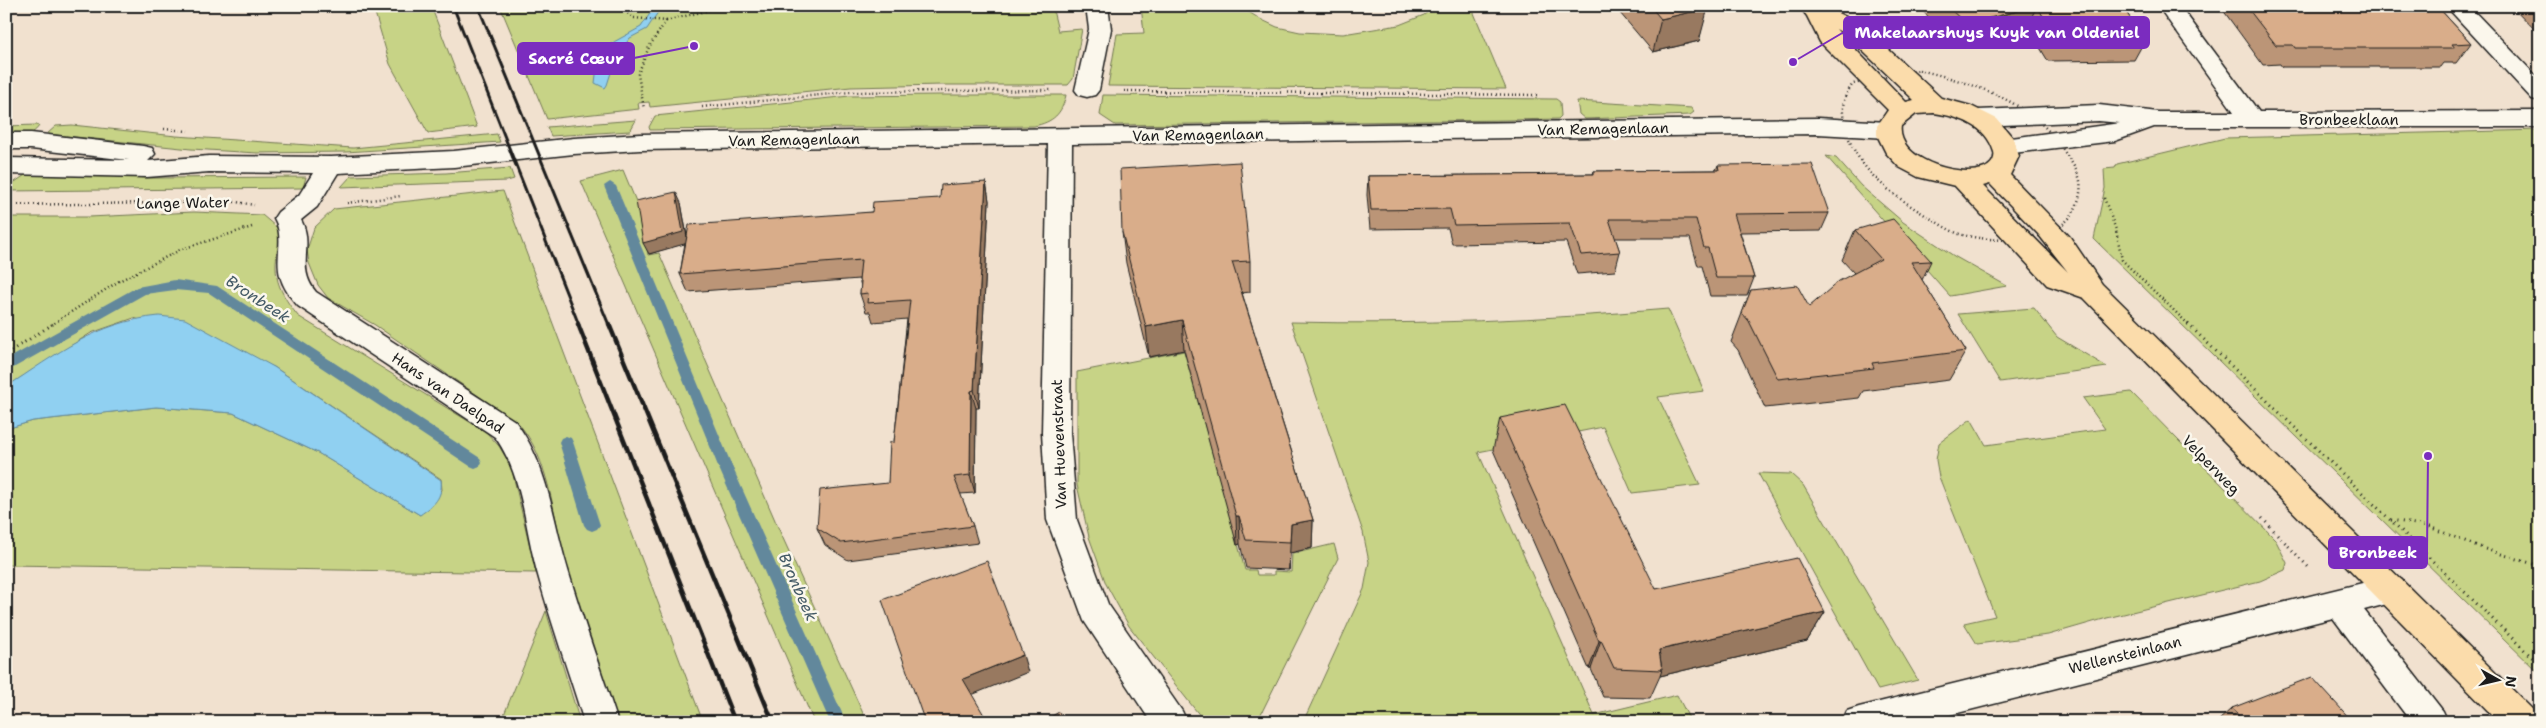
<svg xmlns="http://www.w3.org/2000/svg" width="2546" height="728" viewBox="0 0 2546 728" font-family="'Shantell Sans',sans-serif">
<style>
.green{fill:#c7d386;stroke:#727851}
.water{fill:#90d0f1;stroke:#62889c}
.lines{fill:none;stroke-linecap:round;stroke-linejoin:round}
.stream{fill:#62889c;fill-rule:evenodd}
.minor-casing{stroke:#1c1c1c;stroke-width:3}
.major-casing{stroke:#1c1c1c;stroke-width:3}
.path-far1{stroke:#1c1c1c;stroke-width:2.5;stroke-dasharray:1 3;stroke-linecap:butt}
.path{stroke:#1c1c1c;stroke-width:3;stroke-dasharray:1 4.5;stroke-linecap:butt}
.minor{fill:#fbf7ec;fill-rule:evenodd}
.major{fill:#fbdcab;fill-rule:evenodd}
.rail-far1{stroke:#1c1c1c;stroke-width:3}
.rail{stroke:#1c1c1c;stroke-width:4.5}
.wall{fill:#bb9577;stroke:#1c1c1c}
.shaded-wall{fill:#987961;stroke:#1c1c1c}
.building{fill:#d9ad8a;stroke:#1c1c1c}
.labels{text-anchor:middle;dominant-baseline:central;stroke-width:5;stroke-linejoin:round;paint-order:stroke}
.street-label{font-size:15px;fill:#1c1c1c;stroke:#fbf7ec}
.water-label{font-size:16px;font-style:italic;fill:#455b67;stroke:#fbf7ec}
.leader{fill:none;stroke:#7b2cbf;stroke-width:2}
.callout-dot{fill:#7b2cbf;stroke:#fbf7ec;stroke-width:2}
.callout{fill:#7b2cbf;stroke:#7b2cbf;stroke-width:2}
.callout-label{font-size:16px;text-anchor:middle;font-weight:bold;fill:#fff}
</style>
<rect width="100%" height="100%" fill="#f1e1cf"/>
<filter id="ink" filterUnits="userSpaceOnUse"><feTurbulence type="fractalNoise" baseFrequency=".02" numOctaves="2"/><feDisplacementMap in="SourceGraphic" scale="10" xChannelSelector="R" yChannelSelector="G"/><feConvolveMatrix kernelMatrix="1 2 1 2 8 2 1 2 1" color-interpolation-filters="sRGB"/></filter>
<g filter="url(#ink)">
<g class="green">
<path d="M373,6H431L477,127L428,133L390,64Z"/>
<path d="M500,6H1052L1058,31L1082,29L1073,79L1068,85H942L851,87L650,107L649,102L638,103L639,109L547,119Z"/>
<path d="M1141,6H1239L1260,19L1277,27L1300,32L1343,34L1399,25L1424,15L1435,6H1471L1506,89L1108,86L1117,34L1144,33Z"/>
<path d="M939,95H1066C1062,114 1053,122 1034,126L650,130L649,127L655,116L850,96Z"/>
<path d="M1103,95L1556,99L1560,102L1561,116L1558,119L1508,120L1115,125L1100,115Z"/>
<path d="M1577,101L1692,108L1694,112L1690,115L1585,119L1579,114Z"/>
<path d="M636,120L630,131L551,136L547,127Z"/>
<path d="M37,125L39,126C31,138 20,135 6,135V126Z"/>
<path d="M72,125L176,136L353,148L497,134L500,142L346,152L257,153L191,149L47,134L56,126Z"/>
<path d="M2540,130V674L2094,239L2105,188L2104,169L2115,168L2117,164L2225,138Z"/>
<path d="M1826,156L1836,158L1861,186L1903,222L1954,256L2007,286L1950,296Z"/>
<path d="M510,168L514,179L507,181L341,187L351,176L446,173Z"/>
<path d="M623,170L640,211L648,255L659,253L781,534L867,722H814L581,181Z"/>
<path d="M28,173L153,178L306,177L303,188L6,191V188Z"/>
<path d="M503,191L703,722H618C600,668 579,613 565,558C552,513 550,459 518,423L375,325L328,298L318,285L309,263L307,250L314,228L334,209Z"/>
<path d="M194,212L262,215L282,232C271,269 274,286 298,316L486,432L499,446L511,466L536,573L6,565V429L33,421L156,407L233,413L318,453L420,515L442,490L441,479L274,367L134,318L91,333L6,387V217H89Z"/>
<path d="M2034,308L2057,337L2107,367L2000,382L1958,314Z"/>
<path d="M1668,309L1704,391L1658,397L1700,485L1632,493L1603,427L1478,452L1594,715L1677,695L1691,722H1303L1364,589L1369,562L1363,532L1291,322C1416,325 1543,320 1668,309Z"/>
<path d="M1184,351L1245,570H1256L1257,575H1274V571L1291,572L1292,554L1334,544L1338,558L1257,722H1205L1129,626L1106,584L1089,537L1077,485V372Z"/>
<path d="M2131,392L2275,539L2287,563L2285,570L2260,581L2107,618L2048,635L1977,644L1964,623L1995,616L1939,477L1936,460L1939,443L1971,419L1986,445L2105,429L2083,398Z"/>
<path d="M1758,473L1791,474L1803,485L1918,680L1878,690Z"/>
<path d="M546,611L580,722H501Z"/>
</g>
<g class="water">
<path d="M655,6H662L647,29L630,38L616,57L607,85L605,88L595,83L598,59L612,43L641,27Z"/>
<path d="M159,316L185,319L274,367L441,480C443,498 434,505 420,515L318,453L233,413L156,407L33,421L6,429V387C57,354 96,322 159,316Z"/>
</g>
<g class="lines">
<g class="stream">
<path d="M610,182L616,186L732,466L846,722H830L718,466L604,186Z"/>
<path d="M175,280L217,286L480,458L482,462L480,466L475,468L470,466L209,293L175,290L145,294L6,372V360L137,287Z"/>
<path d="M566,436L571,438L573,442L600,525L597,529L592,531L587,529L584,525L559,442L561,438Z"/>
</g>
<g class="minor-casing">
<g id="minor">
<path d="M1086,6H1108L1111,29L1099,90L1095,95L1087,97L1079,95L1075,90L1089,29Z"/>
<path d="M2158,6H2180L2259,112L2540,111V127H2154L2115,141L2005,154L1997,152L1993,146L1997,140L2120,123L2099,121L1978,126L1970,123L1966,118L1970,113L1978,110L2099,105L2158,112H2234Z"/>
<path d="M2446,6H2469L2540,80V101L2532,99Z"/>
<path d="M1818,118L1888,122L1896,124L1900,130L1896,136L1888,138L1818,134L1072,144L1070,433L1077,520L1108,604L1182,711L1187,722H1151L1084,621L1047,520L1042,433L1048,144L640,150L574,154L454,167L338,173L317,207L301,220C315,245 295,267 316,292L515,421C549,466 552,518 568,570C583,621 601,671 618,722H584C568,670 550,620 536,568C524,523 523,476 495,437L298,306C290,297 283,287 280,276C275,255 285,238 274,218L278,212L299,195L313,173L209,172L147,177L6,174V158L129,160L31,149H6V133H31L143,146L152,148L155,154L148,161L209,156L331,157L454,151L574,138L640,134Z"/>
<path d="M2391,576L2402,580L2407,590L2402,600L2364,610L2443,711L2448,722H2411L2333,618L1922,722H1842L1847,711L1859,707Z"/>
</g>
</g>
<g class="major-casing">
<path id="major" d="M1799,6H1823L1861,24L1941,98L1971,106L1997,119L2013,138L2019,156L2010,175L2070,237L2102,284L2534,711L2539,722H2499L2084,298L2047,285L1955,186L1918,177L1899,167L1886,153L1877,135V126L1888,110L1820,42L1807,16ZM1836,29L1845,34L1914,100L1906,102ZM1934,113C1960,117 1986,125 1994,152C1996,161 1989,167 1982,169C1957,177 1896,159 1901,126L1916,114ZM1990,184L2039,235L2068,272L1983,186Z"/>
</g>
<g class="path-far1">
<path d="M618,6L634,18L666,21L649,47L638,74L644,109"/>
<path d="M666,21L725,6"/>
<path d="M1919,70C1973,83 2033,101 2064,151C2069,159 2076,168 2079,177C2082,186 2080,198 2076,207C2060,245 1998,243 1963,235C1951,232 1940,224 1930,218C1894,196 1858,172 1846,130C1841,111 1841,99 1853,84Z"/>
<path d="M1124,91L1540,95"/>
<path d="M702,107L850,92L1052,90"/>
<path d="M164,129L188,131"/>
<path d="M2104,198L2116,230L2122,260L2189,325"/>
<path d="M347,203L401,196"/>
<path d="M6,205L236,202L254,205"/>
<path d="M51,325L119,281L182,249L252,227"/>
</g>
<g class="path">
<path d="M2188,324L2540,665"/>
<path d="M6,354L53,324"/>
<path d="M2262,518L2311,570"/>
<path d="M2391,520L2427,526L2485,549L2540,566"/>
</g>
<use href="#minor" class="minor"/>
<use href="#major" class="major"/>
<g class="rail-far1">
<path d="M453,6L579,325"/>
<path d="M478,6L609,325"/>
</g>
<g class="rail">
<path d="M578,324L735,722"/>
<path d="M609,324L773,722"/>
</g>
</g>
<g class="wall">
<path d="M1614,6H1707L1699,41L1653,52Z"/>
<path d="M1917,6H2122L2145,40L2134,60L2048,61L2027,26L1957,43Z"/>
<path d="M2220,6H2437L2471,43L2456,63H2443L2440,67H2282L2280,64L2263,65Z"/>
<path d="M2512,6H2540V35Z"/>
<path d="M1718,165L1829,213L1821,231L1740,232L1754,278L1747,296H1710L1702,266H1698L1690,238H1615L1620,252L1615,271L1577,274L1566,242L1452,244L1448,228L1370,229L1367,195L1368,176L1593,174L1594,171L1716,170Z"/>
<path d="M986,182L989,201L979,408H976L975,493L960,494L973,526L978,543L848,560L825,545L817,528L888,483L894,442L907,319L873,322L870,312H866L860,294L861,286L859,279L688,292L680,274L685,243L649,254L681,203L687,236L872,212L940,198Z"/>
<path d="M1855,230L1931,261L1922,280L1966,351L1949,380L1863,391L1859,398L1765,408L1738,350L1731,342L1751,290L1809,307L1854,273L1842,260Z"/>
<path d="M1122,232L1250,261V292L1242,293L1313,520L1312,548L1290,553L1289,570L1246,568L1240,544L1237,545L1184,350L1149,357L1126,263Z"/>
<path d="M1500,418L1656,589L1825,612L1807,641L1660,676L1650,698L1603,697L1591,669H1589L1493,450Z"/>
<path d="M2232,708L2353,722H2217Z"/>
</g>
<g class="shaded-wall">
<path d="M2037,6L2027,26L1957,43L1966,24Z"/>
<path d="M1708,8L1699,41L1653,52L1661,19Z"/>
<path d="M986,182L989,201L979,408L974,390Z"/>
<path d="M676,192L681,203L688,243L649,254L643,243Z"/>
<path d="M1182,320L1184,350L1149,357L1146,327Z"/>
<path d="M971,391L976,408L975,493L970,475Z"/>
<path d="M1236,516H1239L1240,544L1237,545Z"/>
<path d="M1313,520L1312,548L1290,553L1289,570L1291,524Z"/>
<path d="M1825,612L1807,641L1660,676L1662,670L1659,650Z"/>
<path d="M1601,640L1591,669H1589L1599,641Z"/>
<path d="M1023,655L1028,672L969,696L963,679Z"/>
</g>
<g class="building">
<path d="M1650,6H1707L1708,8L1661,19Z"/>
<path d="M1947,6H2037L1966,24Z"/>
<path d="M2037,6H2122L2145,40L2058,41Z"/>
<path d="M2246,6H2437L2471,43L2452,44L2455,48H2295L2293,45H2276Z"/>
<path d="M1240,162L1250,261L1232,262L1313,520L1291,524L1290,542L1246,540L1239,516H1236L1182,320L1146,327L1122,232L1120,169Z"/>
<path d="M1812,164L1829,213L1734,214L1754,278H1716L1708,248H1704L1696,219H1609L1620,252L1581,255L1570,223L1454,225L1450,209L1371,210L1368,176L1594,174V171L1719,170L1718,165Z"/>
<path d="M986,182L974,390L971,391L970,475L954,477L973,526L841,543L817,528L820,490L888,483L890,442H894L910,300L867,303L868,293L860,294L861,281H859L861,260L680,274L689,225L872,212L873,202L940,198L941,185Z"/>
<path d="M676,192L683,232L643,243L636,201Z"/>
<path d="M1893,219L1931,261L1911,262L1966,351L1872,363L1874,368L1778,379L1749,321L1742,313L1751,290L1797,285L1809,307L1839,281L1881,259L1855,230Z"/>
<path d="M1565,405L1656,589L1797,558L1825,612L1659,650L1662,670L1614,668L1601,640L1599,641L1500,418Z"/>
<path d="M987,561L1023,655L963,679L988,722H926L922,714L882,600Z"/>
<path d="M2312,677L2353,722H2244L2232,708Z"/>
<path d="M1059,712L1065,722H1042Z"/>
</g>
</g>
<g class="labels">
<g class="street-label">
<text x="2349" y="120">Bronbeeklaan</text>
<text transform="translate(1603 129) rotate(-1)">Van Remagenlaan</text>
<text transform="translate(1198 135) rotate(-1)">Van Remagenlaan</text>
<text transform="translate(794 140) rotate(-1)">Van Remagenlaan</text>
<text transform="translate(183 203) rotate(-1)">Lange Water</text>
<text transform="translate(448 393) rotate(34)">Hans van Daelpad</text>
<text transform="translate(1059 444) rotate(-92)">Van Huevenstraat</text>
<text transform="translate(2211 465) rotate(46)">Velperweg</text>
<text transform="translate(2125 655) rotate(-14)">Wellensteinlaan</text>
</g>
<g class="water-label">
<text transform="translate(258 299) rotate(33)">Bronbeek</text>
<text transform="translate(798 587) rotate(66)">Bronbeek</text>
</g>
</g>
<path class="leader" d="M1793 62L1844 32M694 46L634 58M2428 456L2427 552"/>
<g class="callout-dot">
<circle cx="1793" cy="62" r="5"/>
<circle cx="694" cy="46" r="5"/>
<circle cx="2428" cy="456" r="5"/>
</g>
<g class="callout">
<rect x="1844" y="17" width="305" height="31" rx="5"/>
<rect x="518" y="43" width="116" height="31" rx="5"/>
<rect x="2329" y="537" width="98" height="31" rx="5"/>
</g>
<g class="callout-label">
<text x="1997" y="38">Makelaarshuys Kuyk van Oldeniel</text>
<text x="576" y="64">Sacré Cœur</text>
<text x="2378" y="558">Bronbeek</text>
</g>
<rect width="2546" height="728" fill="none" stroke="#fbf7ec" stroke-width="25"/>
<rect x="12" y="12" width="2521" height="703" fill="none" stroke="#1c1c1c" stroke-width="2" filter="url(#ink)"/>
<g transform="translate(2498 680) rotate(98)" stroke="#fbf7ec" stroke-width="4" paint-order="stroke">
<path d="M0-4L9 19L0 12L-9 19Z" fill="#1c1c1c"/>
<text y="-8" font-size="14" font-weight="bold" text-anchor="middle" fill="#1c1c1c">N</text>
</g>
</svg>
